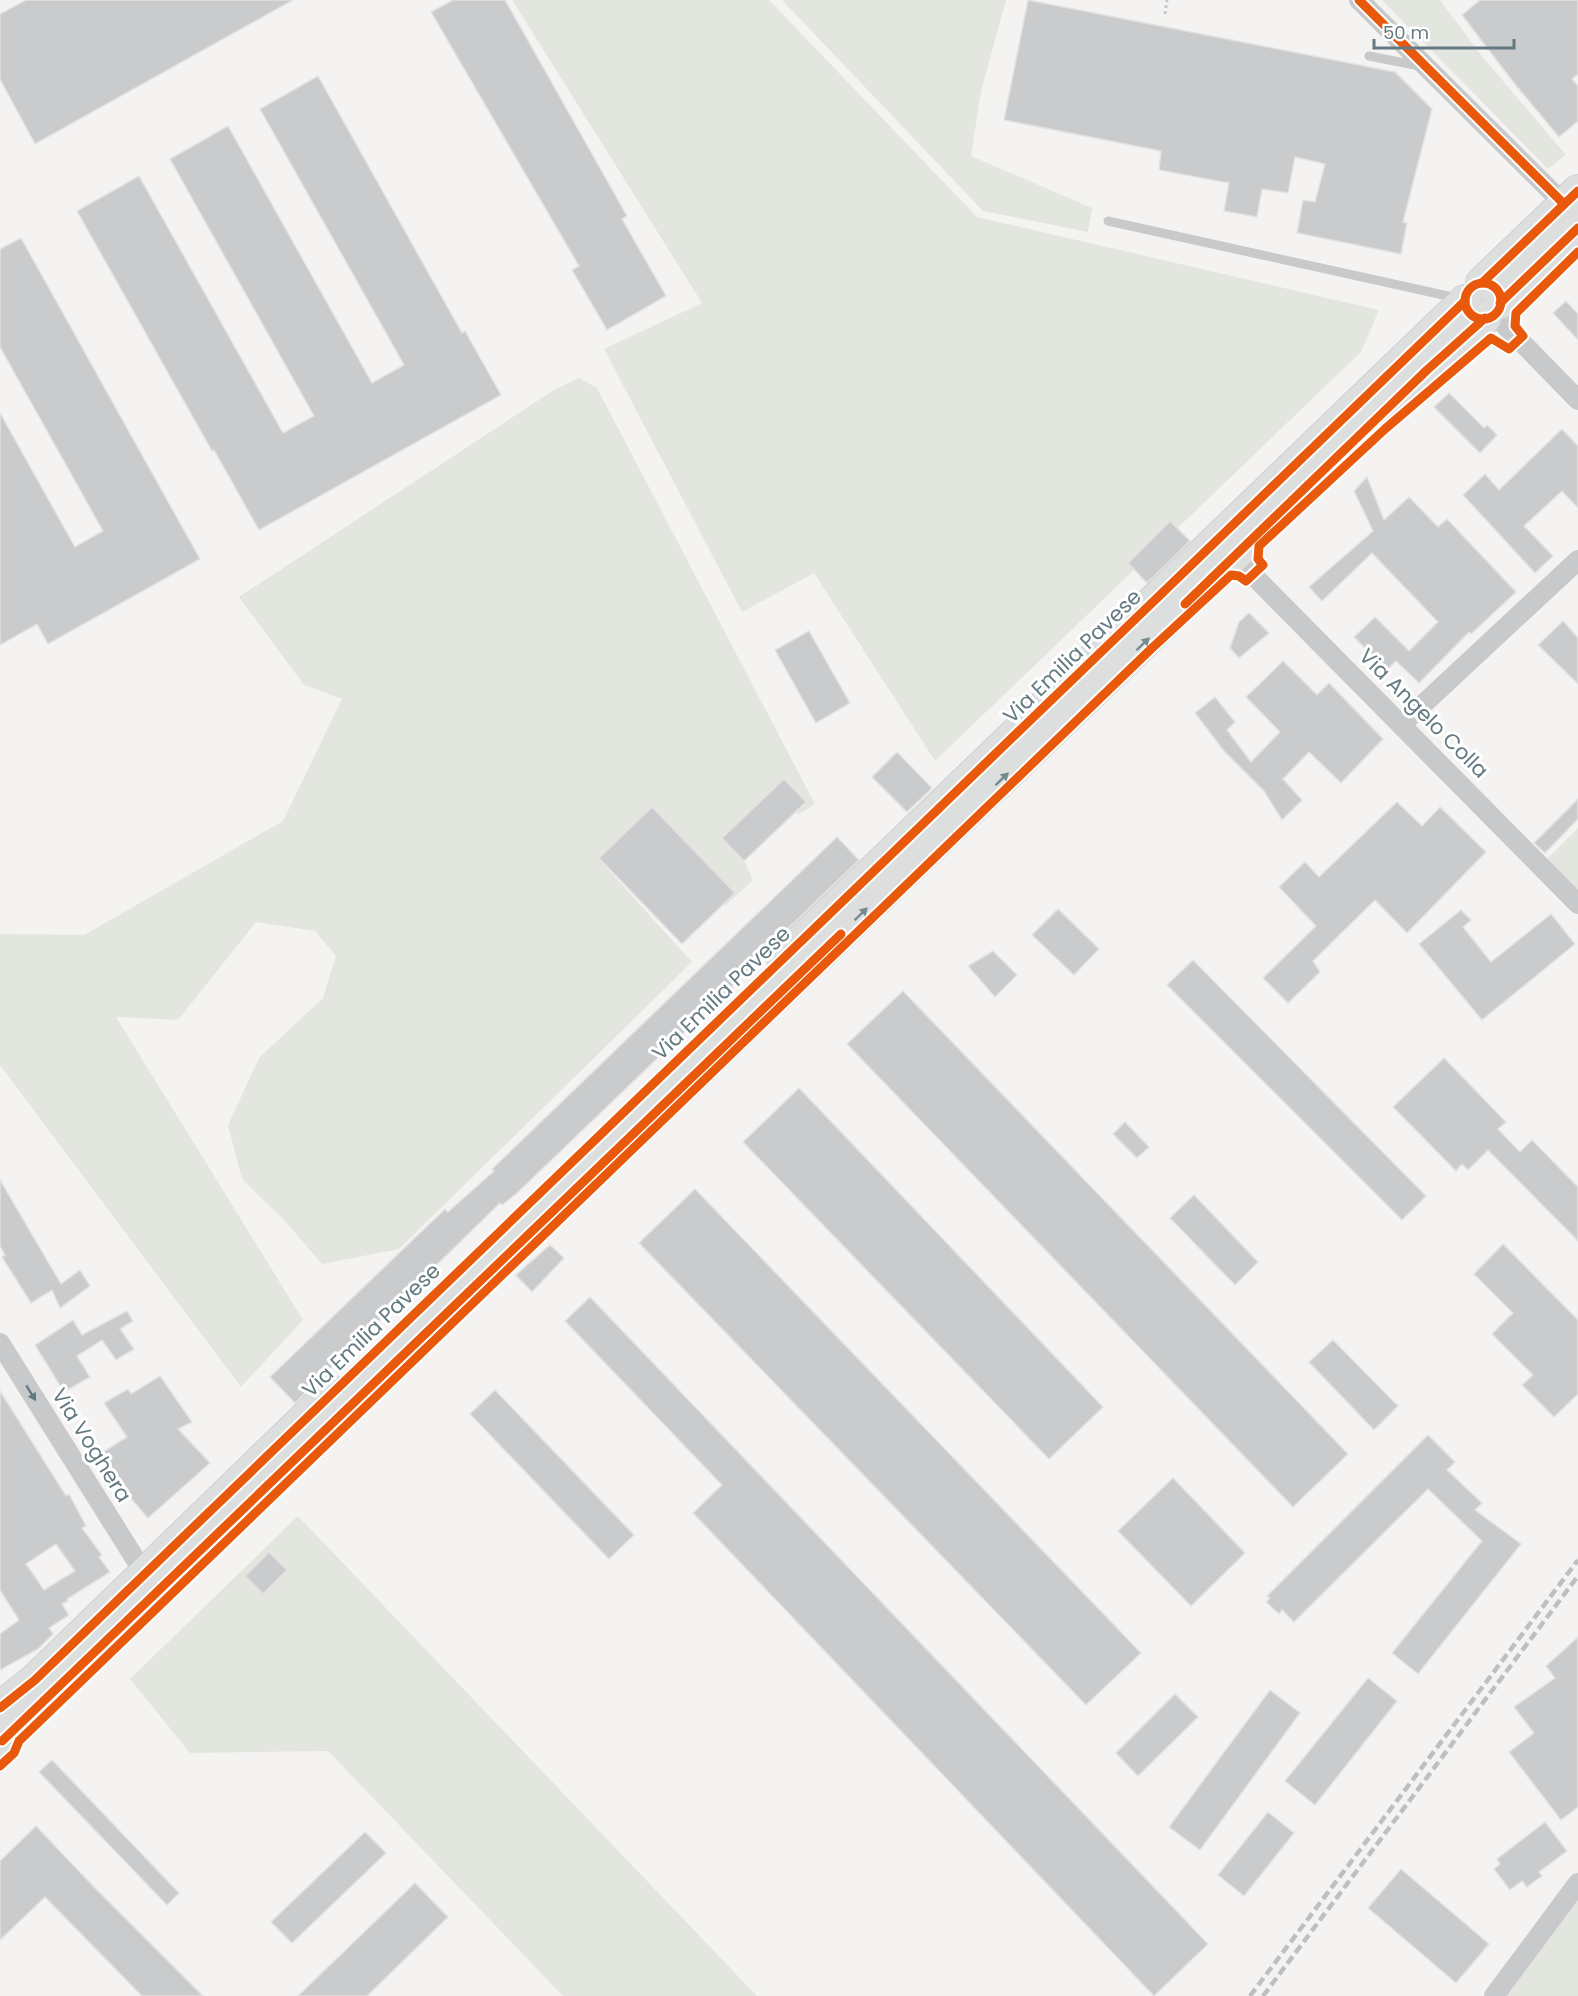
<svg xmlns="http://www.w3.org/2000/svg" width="1578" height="1996" viewBox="0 0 1578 1996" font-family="Poppins,sans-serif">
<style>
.green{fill:#e3e5df}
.building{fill:#cacbcc;stroke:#e3e2e2;stroke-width:1.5;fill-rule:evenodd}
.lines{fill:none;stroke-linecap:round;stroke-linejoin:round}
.primary-casing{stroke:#d0d0d0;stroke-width:34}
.path{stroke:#c5c6c7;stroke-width:3;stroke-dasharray:3 3;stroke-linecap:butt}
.lane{stroke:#c8c9ca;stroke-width:9}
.street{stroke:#c8c9ca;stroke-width:20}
.primary{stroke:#dddede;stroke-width:32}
.rail{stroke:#bebfc0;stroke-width:4.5;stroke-dasharray:9 4.5;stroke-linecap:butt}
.cycleway-casing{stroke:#fff;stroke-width:13}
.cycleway{stroke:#e8590c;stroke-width:9}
.oneway{fill:#768990}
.oneway2{fill:#647a82}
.labels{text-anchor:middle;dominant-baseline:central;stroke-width:6;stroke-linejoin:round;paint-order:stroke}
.street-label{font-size:21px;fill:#647a82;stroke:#fff}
</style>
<rect width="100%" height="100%" fill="#f4f3f2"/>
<g class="green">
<path d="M512,0H769L977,217L1379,310L1361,352L935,761L814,573L742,612L604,349L702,303Z"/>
<path d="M782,0H1006L981,91L971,156L1092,208L1088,232L983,211Z"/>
<path d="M1382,0H1440L1481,55L1566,155L1548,169Z"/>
<path d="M579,378L597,388L815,804L798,815L783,790L737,845L753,880L726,905L644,825L606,867L692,962L399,1249L322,1264L285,1221L242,1179L228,1125L259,1058L323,998L336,956L315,931L256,922L178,1020L116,1017L303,1320L241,1387L0,1065V934L84,935L283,821L342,699L304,685L239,597L554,390Z"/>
<path d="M1578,828V895L1545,861Z"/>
<path d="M298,1516L757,1996H563L328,1751L190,1753L130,1679Z"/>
<path d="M1578,1887V1996H1497Z"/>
</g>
<g class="building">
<path d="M26,0H293L35,144L0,79V14Z"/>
<path d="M453,0H505L627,216L622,219L666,296L607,330L572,270L579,266L431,12Z"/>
<path d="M1028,0L1395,72L1432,109L1403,222L1407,223L1401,254L1297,233L1303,200L1315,202L1325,164L1295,157L1288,193L1262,189L1257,217L1224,211L1229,183L1159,170L1161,151L1004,120Z"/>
<path d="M1480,0H1578V74L1572,79L1578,86V121L1559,137L1514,83L1462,15Z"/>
<path d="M318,76L462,333L465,331L501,395L259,530L214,450L212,451L77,211L139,176L283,433L314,416L170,159L228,126L372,383L404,365L260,109Z"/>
<path d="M21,238L200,559L48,644L37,624L0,645V413L75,547L103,531L0,347V249Z"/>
<path d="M1566,301L1578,314V340L1553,313Z"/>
<path d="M1449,393L1484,428L1487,425L1497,435L1480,453L1434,407Z"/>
<path d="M1562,429L1578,446V508L1562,491L1524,526L1553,556L1535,573L1463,495L1485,474L1499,490Z"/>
<path d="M1367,477L1384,520L1409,497L1438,527L1447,519L1516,592L1471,634L1469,632L1419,683L1396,661L1387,670L1354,637L1375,617L1409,651L1438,622L1372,553L1322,601L1309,587L1373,531L1354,491Z"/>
<path d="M1170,521L1190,541L1147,583L1128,563Z"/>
<path d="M1249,613L1269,633L1239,658L1230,648L1239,622Z"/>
<path d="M1563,621L1578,638V684L1538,645Z"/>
<path d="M809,631L850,703L816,723L775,650Z"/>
<path d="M1283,661L1317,695L1329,683L1383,739L1341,783L1309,752L1283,779L1302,800L1282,820L1264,791L1224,751L1195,713L1215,697L1235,722L1227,730L1251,762L1280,732L1246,697Z"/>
<path d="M897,752L932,788L907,812L872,777Z"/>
<path d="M784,779L806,802L744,861L722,838Z"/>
<path d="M1578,799V819L1545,853L1534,843Z"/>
<path d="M1397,802L1422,826L1440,807L1486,852L1407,933L1375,900L1313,961L1320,972L1288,1003L1263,978L1316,926L1279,887L1305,862L1319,877Z"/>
<path d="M652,807L735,893L682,944L599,858Z"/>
<path d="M837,837L859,860L771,945L766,954L516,1194L502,1205L500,1203L295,1403L270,1377L445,1209L448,1212L494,1171L492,1169Z"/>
<path d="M1058,909L1099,949L1074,975L1032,935Z"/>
<path d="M1461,910L1471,920L1463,927L1491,962L1551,914L1575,944L1482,1020L1419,944Z"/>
<path d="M993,951L1017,975L995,997L968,966Z"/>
<path d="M1193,960L1426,1196L1402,1220L1167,985Z"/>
<path d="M903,991L1348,1454L1293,1507L847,1044Z"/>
<path d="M1444,1058L1506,1122L1498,1129L1520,1152L1532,1140L1578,1187V1241L1488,1150L1468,1170L1462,1164L1456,1171L1393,1107Z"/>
<path d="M799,1088L1103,1407L1049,1459L743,1142Z"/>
<path d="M1125,1122L1149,1147L1137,1158L1113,1134Z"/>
<path d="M0,1180L61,1284L80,1270L90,1286L60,1308L52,1290L31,1303L2,1257L5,1255L0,1246Z"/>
<path d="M695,1189L1141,1653L1086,1705L639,1243Z"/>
<path d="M1194,1195L1258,1262L1235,1285L1170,1218Z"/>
<path d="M1503,1244L1578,1320V1394L1554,1417L1522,1385L1533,1375L1492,1334L1513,1313L1474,1274Z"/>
<path d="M550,1245L564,1258L532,1292L516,1275Z"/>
<path d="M590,1297L1208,1944L1154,1996L693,1513L722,1485L565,1321Z"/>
<path d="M127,1311L133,1321L120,1329L134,1349L116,1360L102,1340L77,1356L90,1377L64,1392L35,1345L73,1320L82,1335Z"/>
<path d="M1333,1340L1398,1406L1374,1430L1309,1362Z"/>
<path d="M160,1376L192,1422L178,1429L210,1463L148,1518L129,1496L103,1452L127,1437L104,1403L128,1389L131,1394Z"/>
<path d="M495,1390L634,1535L609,1559L470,1414Z"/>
<path d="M0,1391L66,1496L69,1494L86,1526L82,1528L102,1555L99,1557L110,1572L67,1599L68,1601L62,1604L69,1615L49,1628L53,1634L38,1649L0,1670V1634L19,1620L0,1590ZM56,1544L75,1571L44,1590L26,1564Z"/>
<path d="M1428,1435L1455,1462L1447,1470L1482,1503L1475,1510L1521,1544L1418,1674L1392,1653L1482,1541L1428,1489L1294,1622L1282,1610L1279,1614L1266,1602L1270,1598L1267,1596Z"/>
<path d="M1173,1478L1245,1553L1191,1606L1118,1531Z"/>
<path d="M269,1552L287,1570L263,1594L245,1576Z"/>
<path d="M1578,1637V1807L1561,1820L1509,1752L1534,1733L1514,1707L1555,1678L1546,1666Z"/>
<path d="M1368,1678L1397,1701L1315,1805L1285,1781Z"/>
<path d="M1270,1690L1300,1713L1200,1850L1169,1827Z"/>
<path d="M1175,1694L1198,1717L1138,1776L1116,1753Z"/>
<path d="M52,1760L179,1893L167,1905L39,1772Z"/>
<path d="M1268,1812L1294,1833L1244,1896L1218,1875Z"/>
<path d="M1545,1822L1567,1851L1539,1872L1542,1876L1527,1887L1522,1881L1510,1890L1494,1869L1500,1864L1497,1859Z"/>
<path d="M36,1826L94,1887L203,1996H142L45,1897L0,1940V1861Z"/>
<path d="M365,1832L386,1853L292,1943L271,1922Z"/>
<path d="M1401,1869L1489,1944L1456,1983L1368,1908Z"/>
<path d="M415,1883L448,1917L367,1996H298Z"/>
</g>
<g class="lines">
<g class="primary-casing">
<g id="primary">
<path d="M1482,283L1578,191"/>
<path d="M1500,303L1578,228"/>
<path d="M783,958L1465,301"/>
<path d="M0,1708L35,1680L332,1392"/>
<path d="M2,1741L1427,370L1485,318"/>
</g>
</g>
<path class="path" d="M1165,14L1167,0"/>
<g class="lane">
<path d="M1369,56L1420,66"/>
<path d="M1108,221L1457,298"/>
</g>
<g class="street">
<path d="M1359,0L1564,204"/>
<path d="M1494,314L1578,400"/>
<path d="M1234,556L1578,904"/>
<path d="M1402,724L1578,560"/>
<path d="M0,1343L144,1573"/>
<path d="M1494,1996L1578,1883"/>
</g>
<use href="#primary" class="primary"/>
<g class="rail">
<path d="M1250,1996L1578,1560"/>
<path d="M1263,1996L1578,1576"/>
</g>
<g class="cycleway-casing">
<g id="cycleway">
<path d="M1359,0L1564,204"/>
<path d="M1482,283L1578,191"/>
<circle cx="1483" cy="301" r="18"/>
<path d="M1500,303L1578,228"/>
<path d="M1185,604L1427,370L1485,318"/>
<path d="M0,1708L35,1680L1465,301"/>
<path d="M2,1741L841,934"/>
<path d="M0,1766L14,1753L19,1741L1151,649L1231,575L1239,576L1246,581L1263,565L1258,559L1259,546L1385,429L1491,338L1509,349L1523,336L1515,326L1516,313L1578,252"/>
</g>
</g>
<use href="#cycleway" class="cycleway"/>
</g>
<defs><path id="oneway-solid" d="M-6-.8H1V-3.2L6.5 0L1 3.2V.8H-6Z" transform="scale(1.5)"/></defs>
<g class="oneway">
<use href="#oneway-solid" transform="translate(1143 644) rotate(-44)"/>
<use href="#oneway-solid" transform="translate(1002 779) rotate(-44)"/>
<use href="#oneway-solid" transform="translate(861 914) rotate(-44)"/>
</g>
<use class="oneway2" href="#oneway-solid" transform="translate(31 1393) rotate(58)"/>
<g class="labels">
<g class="street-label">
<text transform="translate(1072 656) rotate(-44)">Via Emilia Pavese</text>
<text transform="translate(1424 713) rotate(45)">Via Angelo Colla</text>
<text transform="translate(721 993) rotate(-44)">Via Emilia Pavese</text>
<text transform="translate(371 1330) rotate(-44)">Via Emilia Pavese</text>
<text transform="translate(92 1445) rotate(58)">Via Voghera</text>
</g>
</g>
<path d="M1374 39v9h140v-9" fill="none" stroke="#647a82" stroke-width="3"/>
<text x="1383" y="39" font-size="18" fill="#647a82" stroke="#ffffff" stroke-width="4.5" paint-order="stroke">50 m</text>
</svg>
